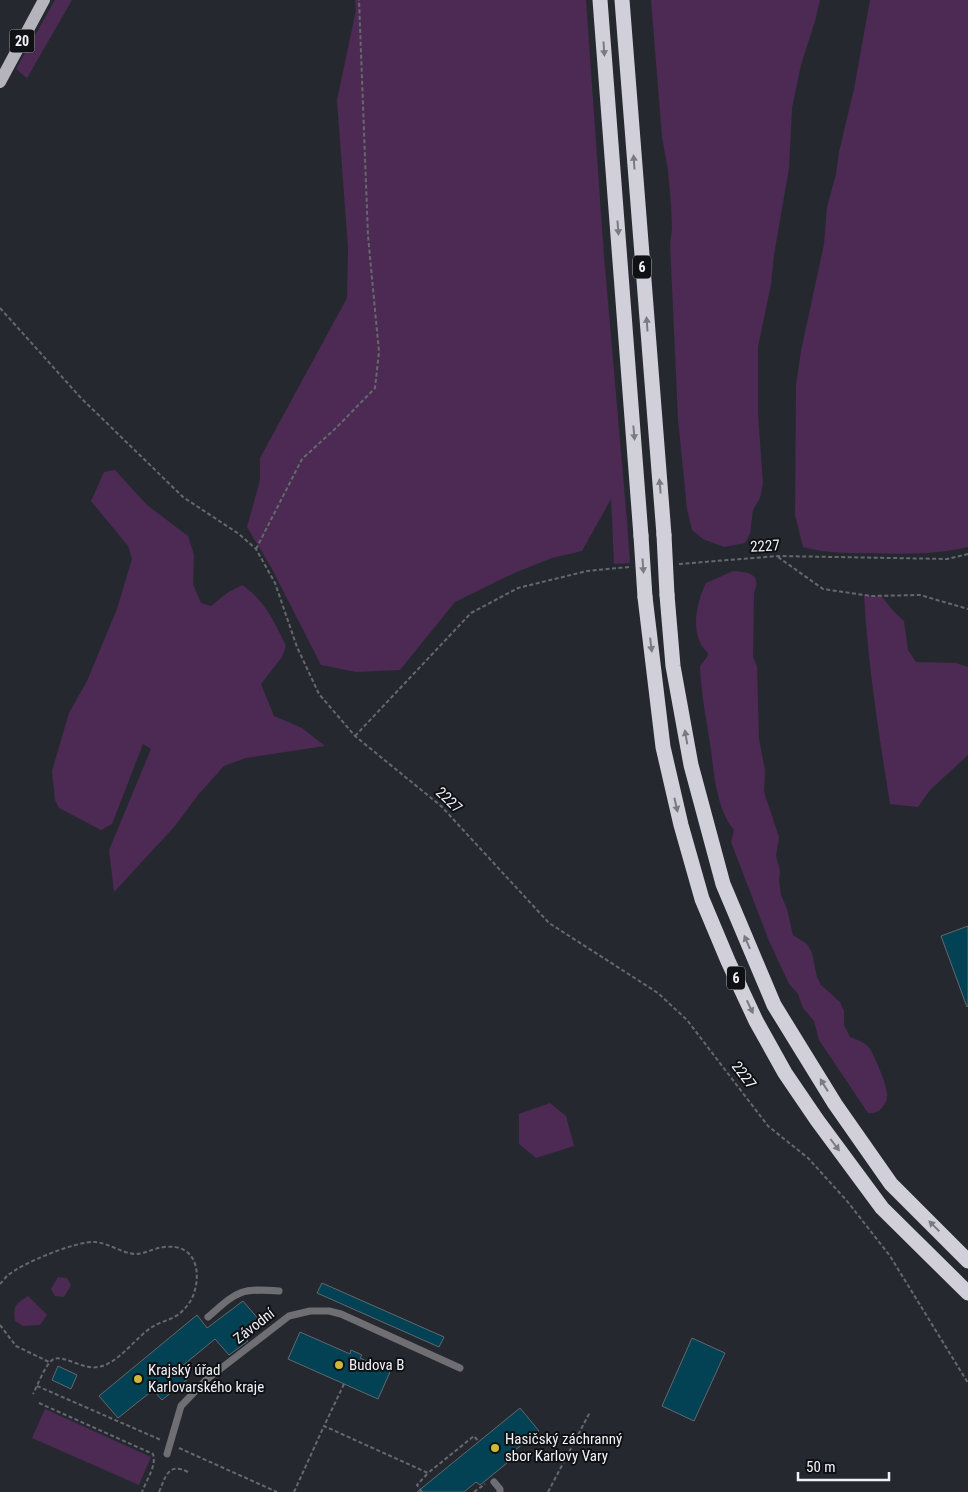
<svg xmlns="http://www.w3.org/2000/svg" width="968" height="1492" viewBox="0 0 968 1492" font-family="'Roboto Condensed',sans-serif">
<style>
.green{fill:#4c2a53}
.building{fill:#034154;stroke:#60696d}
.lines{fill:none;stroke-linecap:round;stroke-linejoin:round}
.path{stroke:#65696e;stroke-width:2;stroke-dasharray:4 2.5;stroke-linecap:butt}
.lane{stroke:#6f6e72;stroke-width:7}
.primary{stroke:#b5b4bc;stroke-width:12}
.highway{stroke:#d1d0da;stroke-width:15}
.highway-bridge{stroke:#d1d0da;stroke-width:15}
.oneway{fill:#7a7a81}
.poi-dot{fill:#ceb837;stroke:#101114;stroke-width:2}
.labels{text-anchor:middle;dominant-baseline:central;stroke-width:4;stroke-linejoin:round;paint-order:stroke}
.shield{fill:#101114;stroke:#acaeb2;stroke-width:1}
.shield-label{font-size:14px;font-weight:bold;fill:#eff2f6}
.street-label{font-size:15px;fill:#eff2f6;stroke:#101114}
.poi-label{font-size:15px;fill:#eff2f6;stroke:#101114;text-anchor:start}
</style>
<rect width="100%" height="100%" fill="#25292f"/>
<g class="green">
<path d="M55,0H72L27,78L16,69Z"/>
<path d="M355,0H586L604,256L627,521L630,563L614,564L611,499L582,551L552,558L514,573L455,602L400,670L356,672L321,665L271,567L247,527L260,480V458L347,298L348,248L337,100L356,10Z"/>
<path d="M651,0H820L815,21L801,65L792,108L789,168L774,255L771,284L758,347V414L763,484L760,498L753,510L750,534L745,543L724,547L703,539L692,530L687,509L678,419L670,243L672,229L671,205L668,170L662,137Z"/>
<path d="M870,0H968V547C935,555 902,554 868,553C846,553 824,553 803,547L795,515L796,385L801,351L824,244L827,207L836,174L839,152L854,89Z"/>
<path d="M115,470L147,505L188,536L194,555L193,584L201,603L211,606L227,593L242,585C264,599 275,623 286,646L282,657L261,684L274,716L302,728L325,746L246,758L224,766L198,795L175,826L114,892L109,850L151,749L143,744L112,824L101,830L59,808L55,800L52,771L69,713L87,681L117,609L132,559L128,546L91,501L104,472Z"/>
<path d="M733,571C749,572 762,574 754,593L753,657L757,666L759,739L765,770L764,792L779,837L776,856L780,871L779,880L781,895L787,909L793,935L807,944L812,953L817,977L821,985L840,1002L844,1011V1025L850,1037C858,1040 865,1042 870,1049C875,1057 889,1089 887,1097C887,1101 884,1105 882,1108C878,1112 874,1114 868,1113L819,1040L814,1021L803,1008L798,994L789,984L769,941L731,842L734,830C717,810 714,775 711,750C707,722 701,695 700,666L707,657L708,653C689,636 696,603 706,583Z"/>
<path d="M864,595L882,597L895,613L904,621L908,650L916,662L956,663L968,667V755L930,790L918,807L890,804C879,734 868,666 864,595Z"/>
<path d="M550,1103L566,1116L574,1146L536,1158L519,1144V1114Z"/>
<path d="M58,1277L67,1278L71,1285L64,1297L55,1296L51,1289Z"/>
<path d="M28,1296L47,1315L40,1325L23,1326L15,1321C13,1305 15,1305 28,1296Z"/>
<path d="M45,1409L151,1457L139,1485L32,1438Z"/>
</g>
<g class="building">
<path d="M968,926V1006L967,1007L941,936Z"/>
<path d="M322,1283L444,1337L439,1347L317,1293Z"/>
<path d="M243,1301L260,1321L243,1335L248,1341L229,1355L215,1339L181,1367L189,1378L162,1400L153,1390L118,1418L99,1396L197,1315L207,1328Z"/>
<path d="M300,1332L350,1354L351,1350L362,1355L360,1358L390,1372L378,1399L288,1359Z"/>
<path d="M692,1338L725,1353L694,1421L662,1406Z"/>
<path d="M58,1366L77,1375L71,1389L52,1380Z"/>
<path d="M520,1408L539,1431L504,1459L507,1463L485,1481L480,1485L476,1482L464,1492H417Z"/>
</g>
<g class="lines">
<g class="path">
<path d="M0,308L81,398L183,497L239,534L256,549L275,583L297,647L319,694L355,736L441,806L549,923L658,993L687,1020L768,1126L808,1158L847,1201L890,1256L968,1383"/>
<path d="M256,549L302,459L337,427L375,388L379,352L368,236L359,0"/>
<path d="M778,557L823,589L871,596L920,595L968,609"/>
<path d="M679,564L778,556L947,559L968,554"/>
<path d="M355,736L471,613L518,588L587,571L629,567"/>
<path d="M0,1284C2,1282 5,1278 7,1276C22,1263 76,1241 95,1242C109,1243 121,1253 135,1254C145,1254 154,1248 164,1247C196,1243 202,1272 193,1296C190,1303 185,1309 179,1314C171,1320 160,1322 152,1327C135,1338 118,1364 98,1367C84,1370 64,1355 54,1359C46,1362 37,1387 33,1394"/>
<path d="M0,1325L16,1346L49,1362"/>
<path d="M344,1384L324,1426L428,1473L474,1436L479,1442"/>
<path d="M37,1386L161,1440"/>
<path d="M39,1403L153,1454C157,1465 146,1481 142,1492"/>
<path d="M179,1448L277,1492"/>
<path d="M159,1492C166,1476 168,1462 188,1472"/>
<path d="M294,1492L324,1426"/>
<path d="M422,1492L417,1485L428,1473"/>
<path d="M474,1492L485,1484"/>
<path d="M548,1492L590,1412"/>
</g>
<g class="lane">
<path d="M208,1317C238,1291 239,1288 279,1291"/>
<path d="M167,1454L181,1406L206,1380L289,1316L310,1311H329L341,1314L460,1368"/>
<path d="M494,1482L500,1489V1492"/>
</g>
<path class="primary" d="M0,82L44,0"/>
<g class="highway">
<path d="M600,0L641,536"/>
<path d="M622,0L664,535"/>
<path d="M667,595L673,666L691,765L723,884L774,1005L835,1104L891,1184L968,1261"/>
<path d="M645,597L663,747L681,825L702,899L728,961L756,1021L785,1073L817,1120L882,1208L968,1293"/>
</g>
<g class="highway-bridge">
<path d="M664,535L667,595"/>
<path d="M641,536L645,597"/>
</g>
</g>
<defs><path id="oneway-solid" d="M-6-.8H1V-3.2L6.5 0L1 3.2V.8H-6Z" transform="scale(1.25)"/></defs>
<g class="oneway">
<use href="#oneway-solid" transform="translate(604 49) rotate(86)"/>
<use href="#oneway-solid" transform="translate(634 162) rotate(-94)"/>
<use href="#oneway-solid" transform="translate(618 228) rotate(86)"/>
<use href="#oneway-solid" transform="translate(647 324) rotate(-94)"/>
<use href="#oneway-solid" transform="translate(634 433) rotate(85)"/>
<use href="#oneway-solid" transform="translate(660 486) rotate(-95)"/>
<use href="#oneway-solid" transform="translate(643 566) rotate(86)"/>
<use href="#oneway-solid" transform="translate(651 645) rotate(83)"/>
<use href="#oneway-solid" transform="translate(686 737) rotate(-100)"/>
<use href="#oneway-solid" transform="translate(676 805) rotate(77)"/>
<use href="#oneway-solid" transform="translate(747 942) rotate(-113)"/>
<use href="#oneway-solid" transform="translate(750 1007) rotate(65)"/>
<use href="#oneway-solid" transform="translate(824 1085) rotate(-122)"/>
<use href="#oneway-solid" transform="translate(835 1145) rotate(53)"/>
<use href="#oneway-solid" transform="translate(934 1226) rotate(-135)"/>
</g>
<g class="poi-dot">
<circle cx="339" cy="1365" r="5"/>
<circle cx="138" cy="1379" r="5"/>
<circle cx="495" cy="1448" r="5"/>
</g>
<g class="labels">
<g class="shield">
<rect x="9.5" y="29.5" width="25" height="23" rx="4"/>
<rect x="633" y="255.5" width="18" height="23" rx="4"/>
<rect x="727" y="966.5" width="18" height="23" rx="4"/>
</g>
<g class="shield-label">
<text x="22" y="41">20</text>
<text x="642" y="267">6</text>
<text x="736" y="978">6</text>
</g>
<g class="street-label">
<text transform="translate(765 546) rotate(-3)">2227</text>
<text transform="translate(449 800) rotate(43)">2227</text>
<text transform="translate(744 1075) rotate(53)">2227</text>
<text transform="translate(254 1326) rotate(-38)">Závodní</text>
</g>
<g class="poi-label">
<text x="349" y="1365">Budova B</text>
<text x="148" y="1370">Krajský úřad<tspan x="148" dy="17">Karlovarského kraje</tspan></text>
<text x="505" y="1439">Hasičský záchranný<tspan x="505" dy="17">sbor Karlovy Vary</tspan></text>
</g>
</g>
<path d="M798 1472v8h91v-8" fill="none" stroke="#eff2f6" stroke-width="2.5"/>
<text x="806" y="1472" font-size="15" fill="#eff2f6" stroke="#101114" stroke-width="4" paint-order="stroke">50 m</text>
</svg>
